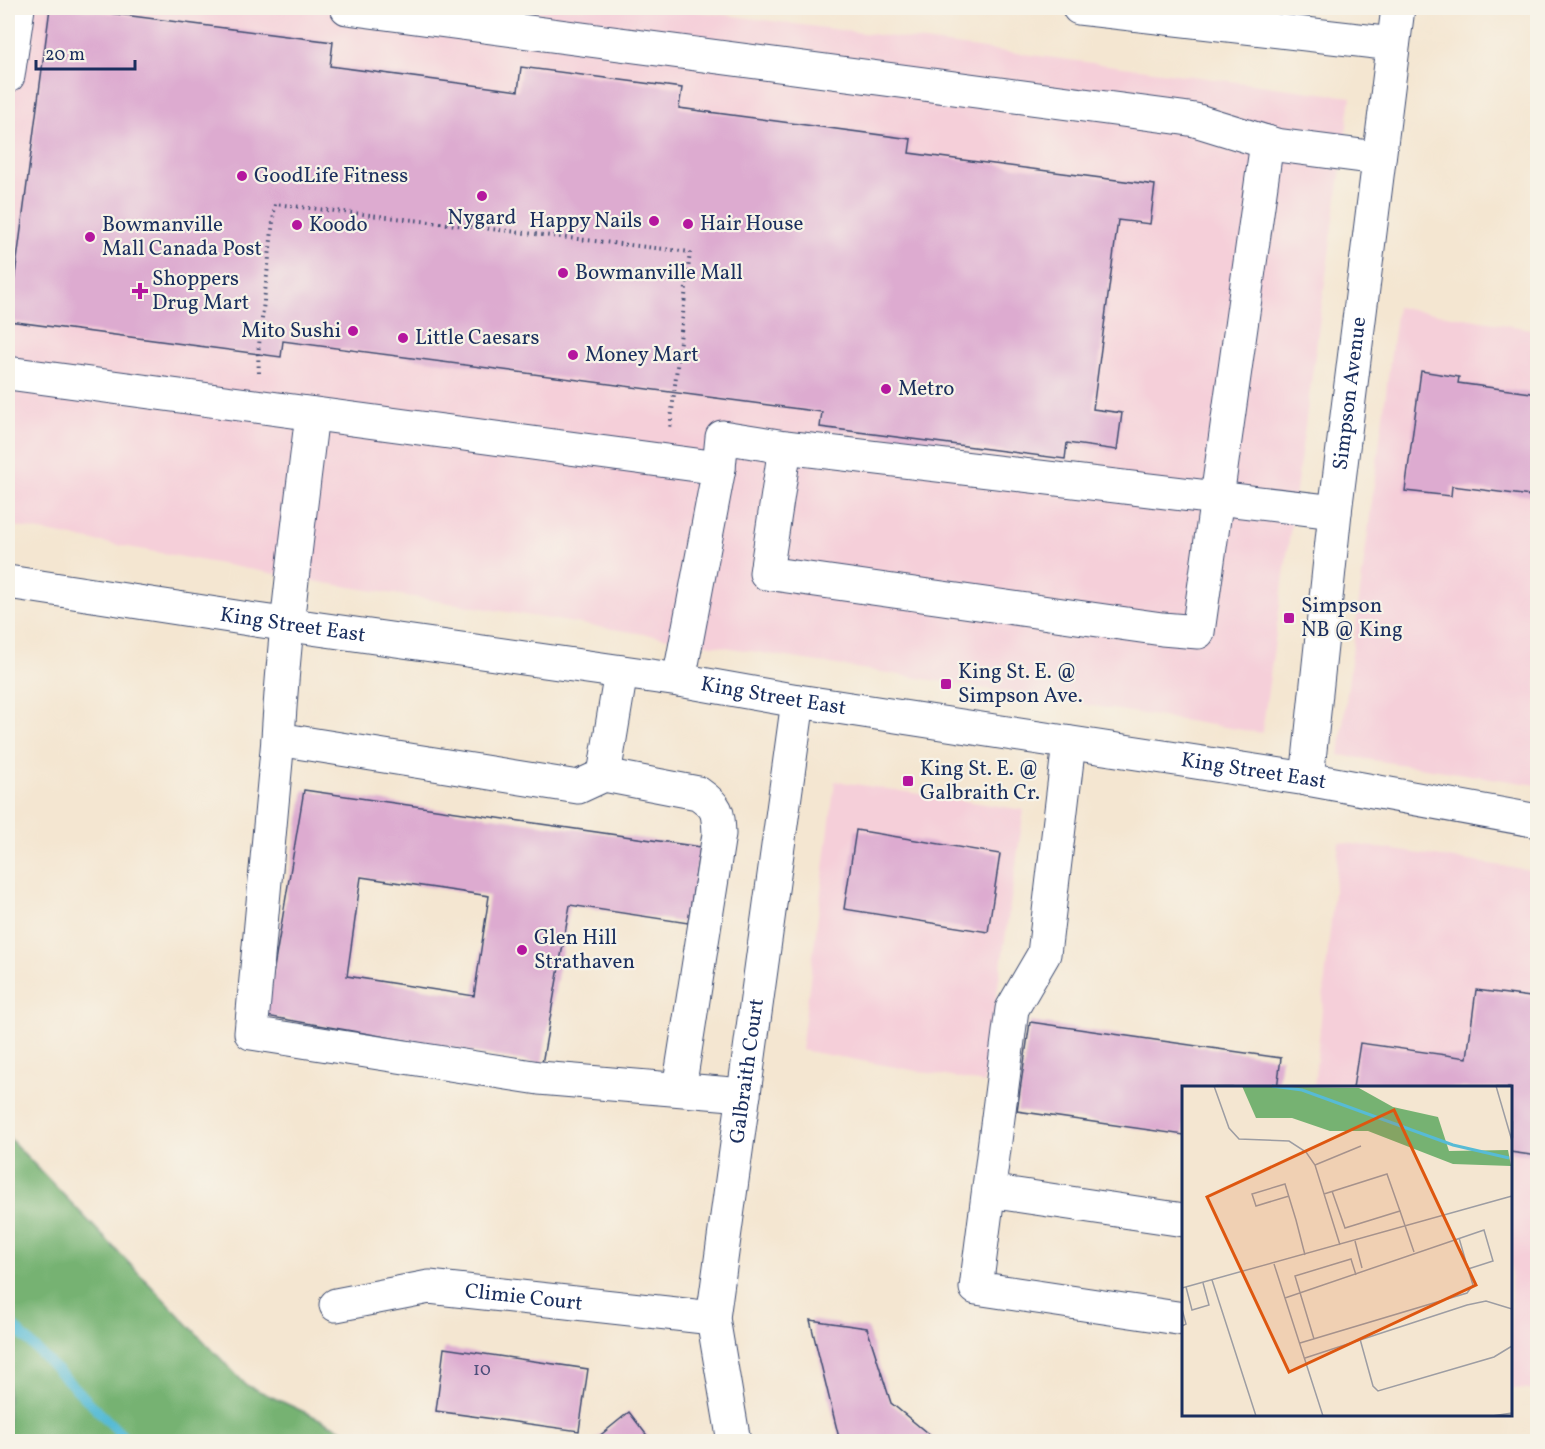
<svg xmlns="http://www.w3.org/2000/svg" width="1545" height="1449" viewBox="0 0 1545 1449" font-family="Vollkorn,serif">
<style>
.built{fill:#f5cfd9}
.forest{fill:#76b272;stroke:#487068;stroke-width:1.5}
.lines{fill:none;stroke-linecap:round;stroke-linejoin:round}
.stream{stroke:#57bbd5;stroke-width:10}
.building{fill:#ddabd0;fill-rule:evenodd}
.minor-casing{stroke:#3c4a6f;stroke-width:35}
.major-casing{stroke:#3c4a6f;stroke-width:35}
.path{stroke:#3c4a6f;stroke-width:4;stroke-dasharray:1.5 4.5;stroke-linecap:butt}
.minor{stroke:#fff;stroke-width:33}
.major{stroke:#fff;stroke-width:33}
.poi-dot{fill:#b5179e;stroke:#f7f3e8;stroke-width:2}
.labels{text-anchor:middle;dominant-baseline:central;stroke-width:4.5;stroke-linejoin:round;paint-order:stroke}
.number-label{font-size:18px;fill:#4c4e7a}
.poi-label{font-size:21px;fill:#1b2f5e;stroke:#f7f3e8;text-anchor:start}
.street-label{font-size:21px;fill:#1b2f5e;stroke:#f7f3e8}
.inset-river{fill:none;stroke:#57bbd5;stroke-width:3}
.inset-road{fill:none;stroke:#9d9da3;stroke-width:1.5}
.view{fill:#de5710;fill-opacity:0.15;stroke:#de5710;stroke-width:3}
.inset-edge{fill:none;stroke:#1b2f5e;stroke-width:3}
</style>
<rect width="100%" height="100%" fill="#f7f3e8"/>
<filter id="ink" filterUnits="userSpaceOnUse"><feTurbulence type="fractalNoise" baseFrequency=".0167" numOctaves="2"/><feDisplacementMap in="SourceGraphic" scale="12" xChannelSelector="R" yChannelSelector="G"/><feConvolveMatrix kernelMatrix="1 2 1 2 8 2 1 2 1" color-interpolation-filters="sRGB"/></filter>
<filter id="wash" filterUnits="userSpaceOnUse"><feTurbulence type="fractalNoise" baseFrequency=".008" numOctaves="4" result="noise"/><feDisplacementMap in="SourceGraphic" scale="24" xChannelSelector="R" yChannelSelector="G"/><feGaussianBlur stdDeviation="1.35" result="paint"/><feColorMatrix in="noise" values="0 0 0 0 0 0 0 0 0 0 0 0 0 0 0 0 0 1.4 0 .05"/><feComposite in="paint" operator="in"/></filter>
<g filter="url(#wash)">
<rect width="100%" height="100%" fill="#f4e6d1"/>
<g class="built">
<path d="M8,8H673L1351,97L1262,733L325,583L8,525Z"/>
<path d="M1397,307L1537,330V785L1339,755Z"/>
<path d="M835,781L1024,810L984,1083L801,1050Z"/>
<path d="M1339,842L1537,871V1391L1511,1388L1510,1088H1314Z"/>
</g>
<path class="forest" d="M8,1137L246,1385L367,1441H8Z"/>
<g class="lines">
<path class="stream" d="M8,1321L129,1442"/>
</g>
<g id="blocks">
<g class="building">
<path d="M50,8H70L333,42L330,66L518,91L521,67L682,88L679,108L911,139L909,153L1155,185L1150,224L1118,220L1093,409L1122,413L1117,450L1067,443L1065,459L820,427L822,412L283,341L281,357L9,321Z"/>
<path d="M1421,371L1459,377L1458,383L1538,394V497L1452,486L1451,496L1405,491Z"/>
<path d="M304,790L700,847L688,923L570,905L542,1064L266,1016ZM361,877L489,896L474,996L347,976Z"/>
<path d="M856,830L1000,854L988,932L844,909Z"/>
<path d="M1476,990L1538,998V1156L1510,1152V1088H1353L1360,1043L1467,1058Z"/>
<path d="M1030,1022L1281,1058L1277,1088H1184V1135L1017,1111Z"/>
<path d="M810,1320L867,1328L891,1403L938,1442H840Z"/>
<path d="M444,1348L588,1369L579,1431L436,1411Z"/>
<path d="M629,1412L652,1442H592Z"/>
</g>
</g>
</g>
<g filter="url(#ink)">
<use href="#blocks" fill-opacity="0" stroke="#3c4a6f" stroke-width="1.5"/>
<g class="lines">
<g class="minor-casing">
<g id="minor">
<path d="M347,8L1182,118L1195,120L1276,145L1378,158"/>
<path d="M1079,8L1393,44"/>
<path d="M8,76L18,8"/>
<path d="M8,373L719,468L722,437L785,447L1335,512"/>
<path d="M312,414C299,523 284,630 278,739L578,787L604,775L698,793C718,807 718,811 719,834L679,1089"/>
<path d="M785,447L766,573L1162,629L1198,632L1267,142"/>
<path d="M679,680L719,468"/>
<path d="M278,739L251,1033L539,1078L744,1095"/>
<path d="M1069,743L1044,954L1012,1009L976,1288L1184,1319"/>
<path d="M604,775L621,672"/>
<path id="s1" d="M1307,779L1335,512L1398,8"/>
<path d="M989,1191L1184,1220"/>
<path id="s2" d="M336,1305L429,1287L713,1318"/>
<path id="s3" d="M734,1442L713,1318L798,701"/>
</g>
</g>
<g class="major-casing">
<g id="major">
<path id="s4" d="M8,582L249,619L679,680L798,701L1307,779L1538,821"/>
</g>
</g>
<path class="path" d="M259,373L258,354L275,204L690,252L670,429"/>
<use href="#minor" class="minor"/>
<use href="#major" class="major"/>
</g>
</g>
<g class="poi-dot">
<circle cx="242" cy="176" r="6"/>
<circle cx="482" cy="196" r="6"/>
<circle cx="654" cy="221" r="6"/>
<circle cx="688" cy="224" r="6"/>
<circle cx="297" cy="225" r="6"/>
<circle cx="90" cy="237" r="6"/>
<circle cx="563" cy="273" r="6"/>
<path d="M137 282h6v6h6v6h-6v6h-6v-6h-6v-6h6z"/>
<circle cx="353" cy="331" r="6"/>
<circle cx="403" cy="338" r="6"/>
<circle cx="573" cy="355" r="6"/>
<circle cx="886" cy="389" r="6"/>
<rect x="1283" y="612" width="12" height="12" rx="3"/>
<rect x="940" y="678" width="12" height="12" rx="3"/>
<rect x="902" y="775" width="12" height="12" rx="3"/>
<circle cx="522" cy="950" r="6"/>
</g>
<g class="labels">
<g class="number-label">
<text x="482" y="1370">10</text>
</g>
<g class="poi-label">
<text x="254" y="176">GoodLife Fitness</text>
<text x="482" y="218" text-anchor="middle">Nygard</text>
<text x="642" y="221" text-anchor="end">Happy Nails</text>
<text x="700" y="224">Hair House</text>
<text x="102" y="225">Bowmanville<tspan x="102" dy="24">Mall Canada Post</tspan></text>
<text x="309" y="225">Koodo</text>
<text x="575" y="273">Bowmanville Mall</text>
<text x="152" y="279">Shoppers<tspan x="152" dy="24">Drug Mart</tspan></text>
<text x="341" y="331" text-anchor="end">Mito Sushi</text>
<text x="415" y="338">Little Caesars</text>
<text x="585" y="355">Money Mart</text>
<text x="898" y="389">Metro</text>
<text x="1301" y="606">Simpson<tspan x="1301" dy="24">NB @ King</tspan></text>
<text x="958" y="672">King St. E. @<tspan x="958" dy="24">Simpson Ave.</tspan></text>
<text x="920" y="769">King St. E. @<tspan x="920" dy="24">Galbraith Cr.</tspan></text>
<text x="534" y="938">Glen Hill<tspan x="534" dy="24">Strathaven</tspan></text>
</g>
<g class="street-label">
<text stroke="none"><textPath href="#s1" startOffset="388">Simpson Avenue</textPath></text>
<text stroke="none"><textPath href="#s4" startOffset="288">King Street East</textPath></text>
<text stroke="none"><textPath href="#s4" startOffset="774">King Street East</textPath></text>
<text stroke="none"><textPath href="#s4" startOffset="1260">King Street East</textPath></text>
<text stroke="none"><textPath href="#s3" startOffset="375">Galbraith Court</textPath></text>
<text stroke="none"><textPath href="#s2" startOffset="190">Climie Court</textPath></text>
</g>
</g>
<g transform="translate(1182 1086)">
<rect width="330" height="330" fill="#f4e6d1"/>
<path d="M60,0L177,2L211,21L256,31L267,65L326,64L329,80L271,78L186,45H148L110,32H74Z" fill="#76b272"/>
<path class="inset-river" d="M90,0L120,4L271,59L327,72"/>
<path class="inset-road" d="M32,0L47,42L57,53L107,55L124,66L133,79L158,159M257,0H276M314,0L330,55M133,79L179,60M150,105L163,142L218,125L232,166M142,108L205,88L218,125M107,110L74,120L70,108L103,98L114,134L123,169M277,152L286,183M173,155L180,182M92,178L141,330M30,194L74,330M4,201L10,224L27,219L21,197M0,202L330,110M103,212L302,144L311,175L286,183L291,199L285,207L118,257M0,223L4,238L0,240M132,253L113,190L169,173L174,189M178,253L191,300L196,305L312,271L330,260M123,272L285,219L304,215L330,223M310,330L330,327"/>
<path class="view" d="M212,24L294,199L107,286L25,111Z"/>
<rect width="330" height="330" class="inset-edge"/>
</g>
<rect width="1545" height="1449" fill="none" stroke="#f7f3e8" stroke-width="30"/>
<path d="M36 60v9h99v-9" fill="none" stroke="#1b2f5e" stroke-width="3"/>
<text x="45" y="60" font-size="18" fill="#1b2f5e" stroke="#f7f3e8" stroke-width="4.5" paint-order="stroke">20 m</text>
</svg>
